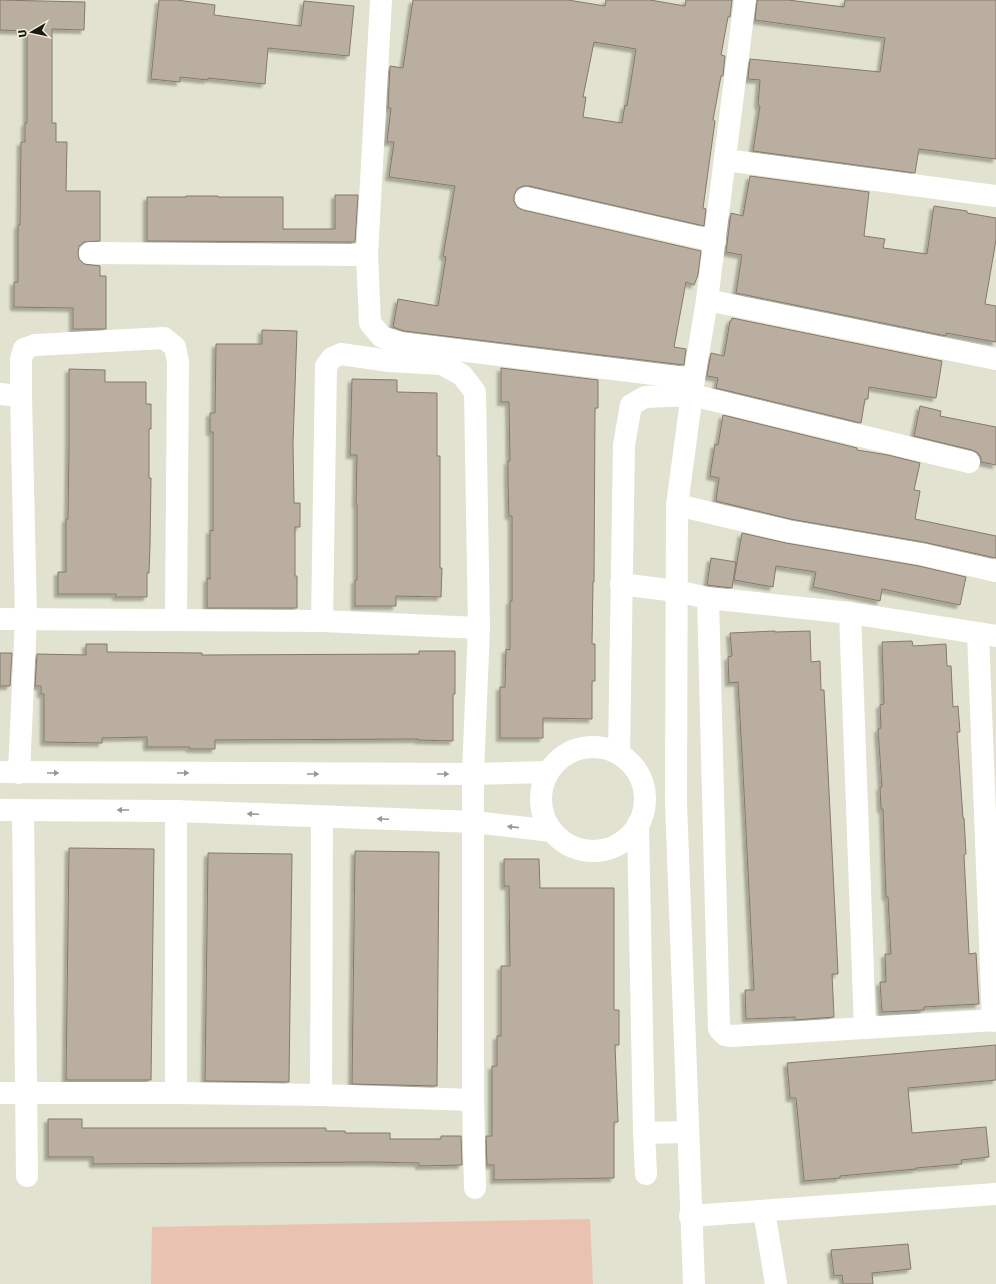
<svg xmlns="http://www.w3.org/2000/svg" width="996" height="1284" viewBox="0 0 996 1284" font-family="Jost,sans-serif">
<style>
.green{fill:#eac2b1}
.building{fill:#b9ae9f;stroke:#847a6b;fill-rule:evenodd;filter:url(#shadow)}
.lines{fill:none;stroke-linecap:round;stroke-linejoin:round}
.minor{stroke:#fff;stroke-width:22}
.oneway{fill:#989894}
</style>
<defs>
<filter id="shadow"><feDropShadow dx="-3.5" dy="3.5" stdDeviation="1" flood-color="#0004"/></filter>
</defs>
<rect width="100%" height="100%" fill="#e1e2cf"/>
<path class="green" d="M590,1219L593,1284H151L152,1227Z"/>
<g class="building">
<path d="M0,0L85,2L84,30L52,29V123H56V142H67L66,191H100V241L84,242L79,246L78,253L79,259L84,264L100,266V276H106V329H73V308L14,307V282H18V225H20L21,142H25V123H27V31L0,30Z"/>
<path d="M159,0H177L215,5L214,15L301,26L304,1L354,6L349,56L268,48L265,84L208,78V80L180,77V82L151,79Z"/>
<path d="M413,0H568L605,6L606,0H650L685,6L686,0H732L730,17H728L721,55L725,56L723,76H721L713,120L715,121L703,208L706,209L704,226L529,186H523L517,189L514,196V201L517,207L523,210L701,251L698,275L694,285L686,282L674,347L686,349L684,365L404,331L393,327L398,299L438,306L446,257L443,256L455,186L389,177L394,142H387L391,108H388L390,66L403,68ZM594,42L636,49L627,106L625,105L622,123L583,117L586,97H583Z"/>
<path d="M757,0H788L844,7L845,0H996V159L919,149L915,173L753,151L760,106L758,105L760,80L748,79L750,59L880,72L885,38L755,20Z"/>
<path d="M750,176L869,192L864,236L885,239L883,248L927,254L934,206L967,211V213L996,218V240L985,304L996,306V342L946,333V336L736,293L742,255L726,252L731,213L743,216Z"/>
<path d="M335,195H358L355,242L147,241V197H186V196H218V197H283V229H335Z"/>
<path d="M732,318L942,361L936,398L869,387L868,399H865L861,423L716,388L718,378L707,376L711,353L724,356L730,321H731Z"/>
<path d="M262,330L297,331L293,442L294,503H300V527H295V576H297V608H207V578L210,579V530L213,531V432H210V413H215L216,344H262Z"/>
<path d="M501,368L598,380V408H595L594,582H593L592,644H595V681H592V719L543,718V738H500V687H505L506,649L510,650V601H512V516H509L508,482V461H510L509,402H501Z"/>
<path d="M69,369L105,370V382H146V404H151V429H149V478H151L150,546L149,573H147V597H116V594H58V572H66V519H68L69,449Z"/>
<path d="M352,379L397,380V392L437,393V456H440V568H442L441,597L396,596V606H355V580H357V504H356L357,455H350Z"/>
<path d="M920,406L941,411L940,416L996,427V465L981,462V458L978,453L972,450L914,436Z"/>
<path d="M723,415L857,448V450L888,455L920,463L914,490L920,491L915,519L996,536V558L923,542L790,519L716,501L719,478L710,476L715,444L718,445Z"/>
<path d="M742,533L786,543L919,566L966,577L960,605L882,589L880,601L813,587L816,572L776,566L773,587L734,580Z"/>
<path d="M711,558L736,562L732,588L707,585Z"/>
<path d="M775,631V632L810,631L811,662L820,661L821,690H824L837,952L838,974H832L834,1017L795,1020V1017L746,1019L745,990H754L744,791L738,682L729,683L728,657L732,656L730,633Z"/>
<path d="M912,641L913,646L946,644L947,666H951L953,707L958,706L960,732H957L963,818H964L966,854L964,855L969,954L976,953L979,1004L924,1007V1010L882,1012L880,982H886L885,954H891L888,897H886L883,809H881L880,787H882L878,729L881,728L880,705L884,704L882,642Z"/>
<path d="M86,644H107V652L202,653V655L419,654V651H455V694H453V741L418,740V739L215,740V749H190V747H147V737L102,738V743L44,742V694H41V686H35L37,654L86,655Z"/>
<path d="M0,653H12L10,686H0Z"/>
<path d="M69,848L154,849L151,1080H66Z"/>
<path d="M355,851L439,852L437,1086L352,1084Z"/>
<path d="M208,853L292,854L289,1082L205,1081Z"/>
<path d="M504,859H539L540,888H614V1010H619V1045H615L618,1122H614V1178L494,1180V1165H487L486,1136H492V1066H497V1036H501V966H510L509,886H504Z"/>
<path d="M996,1045V1080L908,1088L912,1133L986,1127L989,1157L961,1160L962,1164L916,1168V1169L840,1176V1178L804,1181L796,1098H790L787,1063Z"/>
<path d="M48,1119H82V1128H326V1131H345V1133H390V1139H441V1136H461L462,1165L419,1166V1163L373,1162L93,1164V1157H48Z"/>
<path d="M908,1244L911,1269L872,1273L873,1284H843L842,1275L834,1276L831,1250Z"/>
</g>
<g class="lines">
<g class="minor">
<path d="M381,0L367,255L370,323L382,337L401,343L694,379"/>
<path d="M725,160L996,196"/>
<path d="M526,198L715,241"/>
<path d="M90,253L367,255"/>
<path d="M707,300L996,359"/>
<path d="M0,394L21,396"/>
<path d="M677,505L788,531L921,554L996,571"/>
<path d="M621,584L676,591L708,598L850,613L996,636"/>
<path d="M708,598L719,1029L725,1035L732,1036L996,1020"/>
<path d="M850,613L865,1028"/>
<path d="M0,619L322,621L479,628"/>
<path d="M322,621L326,366L332,358L341,354L389,361L442,364L462,375L475,392L479,628L473,774V1100L475,1188"/>
<path d="M978,633L993,1021"/>
<circle cx="593" cy="799" r="52"/>
<path d="M619,753L624,445L631,405L645,397L692,395L969,462"/>
<path d="M0,772L473,774L548,772"/>
<path d="M19,773L26,618L21,396V359L24,349L35,345L164,338L175,347L178,362L176,619"/>
<path d="M0,810L176,811L474,822L552,831"/>
<path d="M23,810L27,1176"/>
<path d="M638,824L644,1133L646,1174"/>
<path d="M0,1093H176L321,1095L473,1100"/>
<path d="M176,1093V811"/>
<path d="M321,1095L322,817"/>
<path d="M644,1133L687,1132"/>
<path d="M764,1211L776,1284"/>
<path d="M690,1216L996,1194"/>
<path d="M694,1284L676,803L677,505L694,379L707,300L745,0"/>
</g>
</g>
<defs><path id="oneway-solid" d="M-6-.8H1V-3.2L6.5 0L1 3.2V.8H-6Z"/></defs>
<g class="oneway">
<use href="#oneway-solid" transform="translate(53 773)"/>
<use href="#oneway-solid" transform="translate(183 773)"/>
<use href="#oneway-solid" transform="translate(313 774)"/>
<use href="#oneway-solid" transform="translate(443 774)"/>
<use href="#oneway-solid" transform="translate(123 810) rotate(-180)"/>
<use href="#oneway-solid" transform="translate(253 814) rotate(-178)"/>
<use href="#oneway-solid" transform="translate(383 819) rotate(-178)"/>
<use href="#oneway-solid" transform="translate(513 827) rotate(-174)"/>
</g>
<g transform="translate(32 32) rotate(261)" stroke="#efefdc" stroke-width="3" paint-order="stroke">
<path d="M0-3L7 15L0 10L-7 15Z" fill="#191912"/>
<text y="-6" font-size="11" font-weight="bold" text-anchor="middle" fill="#191912">U</text>
</g>
</svg>
